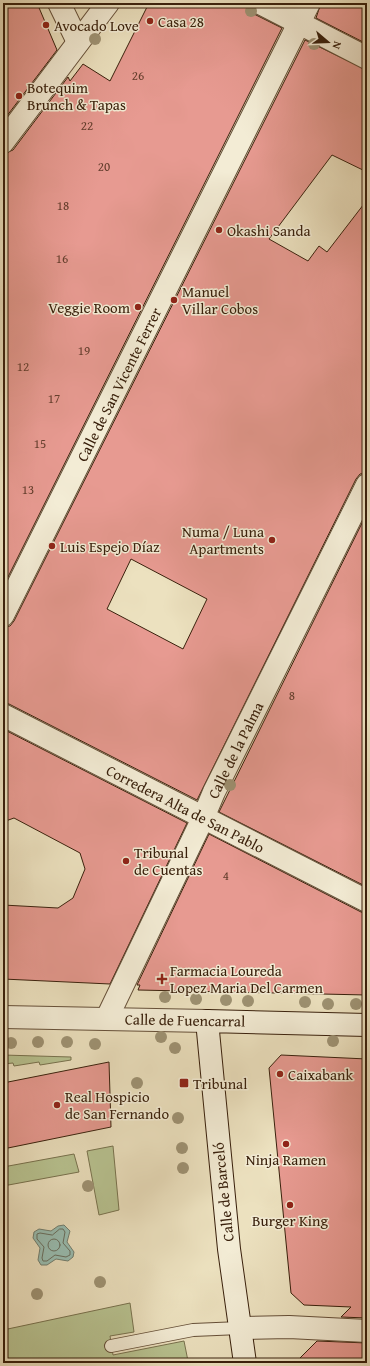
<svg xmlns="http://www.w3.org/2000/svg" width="370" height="1366" viewBox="0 0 370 1366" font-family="'Gentium Book Plus',serif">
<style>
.green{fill:#b8c391;stroke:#78724e}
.water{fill:#99beb2;stroke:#737f70}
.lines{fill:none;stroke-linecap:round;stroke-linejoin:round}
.shore{stroke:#696f5f;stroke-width:1}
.building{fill:#e79a91;stroke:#39200c;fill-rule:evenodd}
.lane-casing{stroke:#665039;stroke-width:14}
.street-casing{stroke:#665039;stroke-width:24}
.secondary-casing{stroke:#39200c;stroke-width:24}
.lane{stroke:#f3ecd5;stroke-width:12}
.street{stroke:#f3ecd5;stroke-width:22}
.secondary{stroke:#f3ecd5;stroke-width:22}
.tree{fill:#9e9273}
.poi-dot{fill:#8f2418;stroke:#f3ecd5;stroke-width:1.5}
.labels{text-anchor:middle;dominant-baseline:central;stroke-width:3;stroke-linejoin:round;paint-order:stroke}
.number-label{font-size:13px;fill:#643e2d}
.poi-label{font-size:15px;fill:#39200c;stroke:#f3ecd5;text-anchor:start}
.street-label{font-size:15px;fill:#39200c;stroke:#f3ecd5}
</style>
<rect width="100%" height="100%" fill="#ece1bf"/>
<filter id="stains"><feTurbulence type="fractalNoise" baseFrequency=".005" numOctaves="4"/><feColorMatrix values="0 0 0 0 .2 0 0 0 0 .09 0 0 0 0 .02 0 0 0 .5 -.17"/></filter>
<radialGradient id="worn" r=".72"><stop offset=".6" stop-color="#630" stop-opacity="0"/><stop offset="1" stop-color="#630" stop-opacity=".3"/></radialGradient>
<g class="green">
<path d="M3,1055L71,1057V1060L40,1065L39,1062L14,1066L13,1063L3,1064Z"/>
<path d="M113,1146L119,1210L99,1215L87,1151Z"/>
<path d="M74,1154L79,1172L3,1186V1167Z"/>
<path d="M130,1303L134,1332L110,1336L113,1355L184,1341L188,1361L3,1363V1330Z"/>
</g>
<path class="water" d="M64,1225L70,1231L67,1242L74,1252L73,1257L68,1261L56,1259L47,1265H41L38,1260L40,1248L33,1238L34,1232L39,1229L51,1231L58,1226Z"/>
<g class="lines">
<g class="shore">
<path d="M60,1229H63L65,1232L63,1243L70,1251V1255L66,1257L55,1255L47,1261H43L42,1258L44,1247L37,1239V1234L40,1233L52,1235Z"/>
<circle cx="54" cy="1245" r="6"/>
</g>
</g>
<g class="building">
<path d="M3,3H37L57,50L3,121Z"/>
<path d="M149,3H248L249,9L254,14L282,28L3,587V154L13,150L68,77L70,81L83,64L110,81Z"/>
<path d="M321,3H367V44L316,18Z"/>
<path d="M305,40L367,70V172L332,155L269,239L308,261L319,246L327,252L367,200V473L360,474L356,479L197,800L9,704L3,703V627L10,626L14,621ZM131,559L207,599L183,649L107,609Z"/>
<path d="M367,513V887L219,812Z"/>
<path d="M3,729L187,823L110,984L3,979V905L58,908L73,898L85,869L80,853L14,818L3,822Z"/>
<path d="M209,834L361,912L367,913V995L138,990L140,985H137Z"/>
<path d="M281,1055L367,1059V1318L341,1317L351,1307L304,1305L291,1293L269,1068Z"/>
<path d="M109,1062L111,1127L3,1149V1083Z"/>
<path d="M317,1341L367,1343V1363H295Z"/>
</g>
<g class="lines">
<g class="lane-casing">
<path id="lane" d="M111,1346L193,1330L240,1328"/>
</g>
<g class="street-casing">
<g id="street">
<path d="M59,3L78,42"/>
<path d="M260,3L367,58"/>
<path d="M3,142L108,3"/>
<path id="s1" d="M3,615L309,3"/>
<path id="s2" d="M3,715L367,901"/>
<path d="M3,1017L207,1021"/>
<path id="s3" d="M107,1018L203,818L214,792L367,485"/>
<path d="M240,1328L289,1327L367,1331"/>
</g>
</g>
<g class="secondary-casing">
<path id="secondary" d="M245,1363L229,1249L207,1021L367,1025"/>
</g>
<use href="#lane" class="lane"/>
<use href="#street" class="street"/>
<use href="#secondary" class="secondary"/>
</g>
<g class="tree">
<circle cx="251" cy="11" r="6"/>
<circle cx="95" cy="39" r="6"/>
<circle cx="314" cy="44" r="6"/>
<circle cx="230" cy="785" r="6"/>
<circle cx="165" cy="997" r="6"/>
<circle cx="196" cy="999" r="6"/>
<circle cx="226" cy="1000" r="6"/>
<circle cx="248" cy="1001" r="6"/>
<circle cx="305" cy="1002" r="6"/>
<circle cx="328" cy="1004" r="6"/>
<circle cx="356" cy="1004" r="6"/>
<circle cx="161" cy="1037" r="6"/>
<circle cx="333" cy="1041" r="6"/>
<circle cx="38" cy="1042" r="6"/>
<circle cx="67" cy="1042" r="6"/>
<circle cx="11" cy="1043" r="6"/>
<circle cx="95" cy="1044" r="6"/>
<circle cx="175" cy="1048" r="6"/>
<circle cx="137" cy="1083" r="6"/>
<circle cx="178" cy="1118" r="6"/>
<circle cx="182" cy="1148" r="6"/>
<circle cx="183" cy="1168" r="6"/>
<circle cx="88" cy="1186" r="6"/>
<circle cx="100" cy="1282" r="6"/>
<circle cx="37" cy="1294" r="6"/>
</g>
<g class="poi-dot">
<circle cx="150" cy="21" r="4"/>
<circle cx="46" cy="25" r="4"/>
<circle cx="19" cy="96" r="4"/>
<circle cx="219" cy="230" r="4"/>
<circle cx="174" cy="300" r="4"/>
<circle cx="138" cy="307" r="4"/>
<circle cx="272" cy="540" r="4"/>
<circle cx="52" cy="546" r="4"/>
<circle cx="126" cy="861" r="4"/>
<path d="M160 973h4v4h4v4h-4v4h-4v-4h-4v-4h4z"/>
<circle cx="280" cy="1074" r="4"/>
<rect x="179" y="1078" width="10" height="10" rx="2"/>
<circle cx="57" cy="1105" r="4"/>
<circle cx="286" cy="1144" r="4"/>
<circle cx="290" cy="1205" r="4"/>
</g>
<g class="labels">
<g class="number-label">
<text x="138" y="75">26</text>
<text x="87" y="125">22</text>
<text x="104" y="166">20</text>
<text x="63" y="205">18</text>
<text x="62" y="258">16</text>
<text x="84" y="350">19</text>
<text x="23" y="366">12</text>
<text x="54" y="398">17</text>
<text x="40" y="443">15</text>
<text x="28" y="489">13</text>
<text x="292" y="695">8</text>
<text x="226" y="875">4</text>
</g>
<g class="poi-label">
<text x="158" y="21">Casa 28</text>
<text x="54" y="25">Avocado Love</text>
<text x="27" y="87">Botequim<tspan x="27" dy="17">Brunch &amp; Tapas</tspan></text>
<text x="227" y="230">Okashi Sanda</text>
<text x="182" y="291">Manuel<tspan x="182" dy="17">Villar Cobos</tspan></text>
<text x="130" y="307" text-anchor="end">Veggie Room</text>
<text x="264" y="531" text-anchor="end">Numa / Luna<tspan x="264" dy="17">Apartments</tspan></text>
<text x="60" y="546">Luis Espejo Díaz</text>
<text x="134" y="852">Tribunal<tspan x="134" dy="17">de Cuentas</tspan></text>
<text x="170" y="970">Farmacia Loureda<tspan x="170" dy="17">Lopez Maria Del Carmen</tspan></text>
<text x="288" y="1074">Caixabank</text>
<text x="193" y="1083">Tribunal</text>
<text x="65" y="1096">Real Hospicio<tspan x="65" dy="17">de San Fernando</tspan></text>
<text x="286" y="1159" text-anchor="middle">Ninja Ramen</text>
<text x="290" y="1220" text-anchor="middle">Burger King</text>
</g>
<g class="street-label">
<text stroke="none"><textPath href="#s1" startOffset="258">Calle de San Vicente Ferrer</textPath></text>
<text stroke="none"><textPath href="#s3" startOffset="297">Calle de la Palma</textPath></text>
<text stroke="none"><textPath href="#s2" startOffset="205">Corredera Alta de San Pablo</textPath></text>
<text transform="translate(185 1020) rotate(1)">Calle de Fuencarral</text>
<text transform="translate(223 1192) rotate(-96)">Calle de Barceló</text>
</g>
</g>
<rect width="370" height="1366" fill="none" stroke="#ece1bf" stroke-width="16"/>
<rect x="4" y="4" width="362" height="1358" fill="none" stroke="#39200c" stroke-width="2"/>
<rect x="8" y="8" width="354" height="1350" fill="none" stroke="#39200c"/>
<g transform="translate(328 42) rotate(109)" stroke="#f3ecd5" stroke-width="3" paint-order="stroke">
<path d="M0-3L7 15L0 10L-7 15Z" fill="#39200c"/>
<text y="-6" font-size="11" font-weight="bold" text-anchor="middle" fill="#39200c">N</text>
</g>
<rect width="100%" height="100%" filter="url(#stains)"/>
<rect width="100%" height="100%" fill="url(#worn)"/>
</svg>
